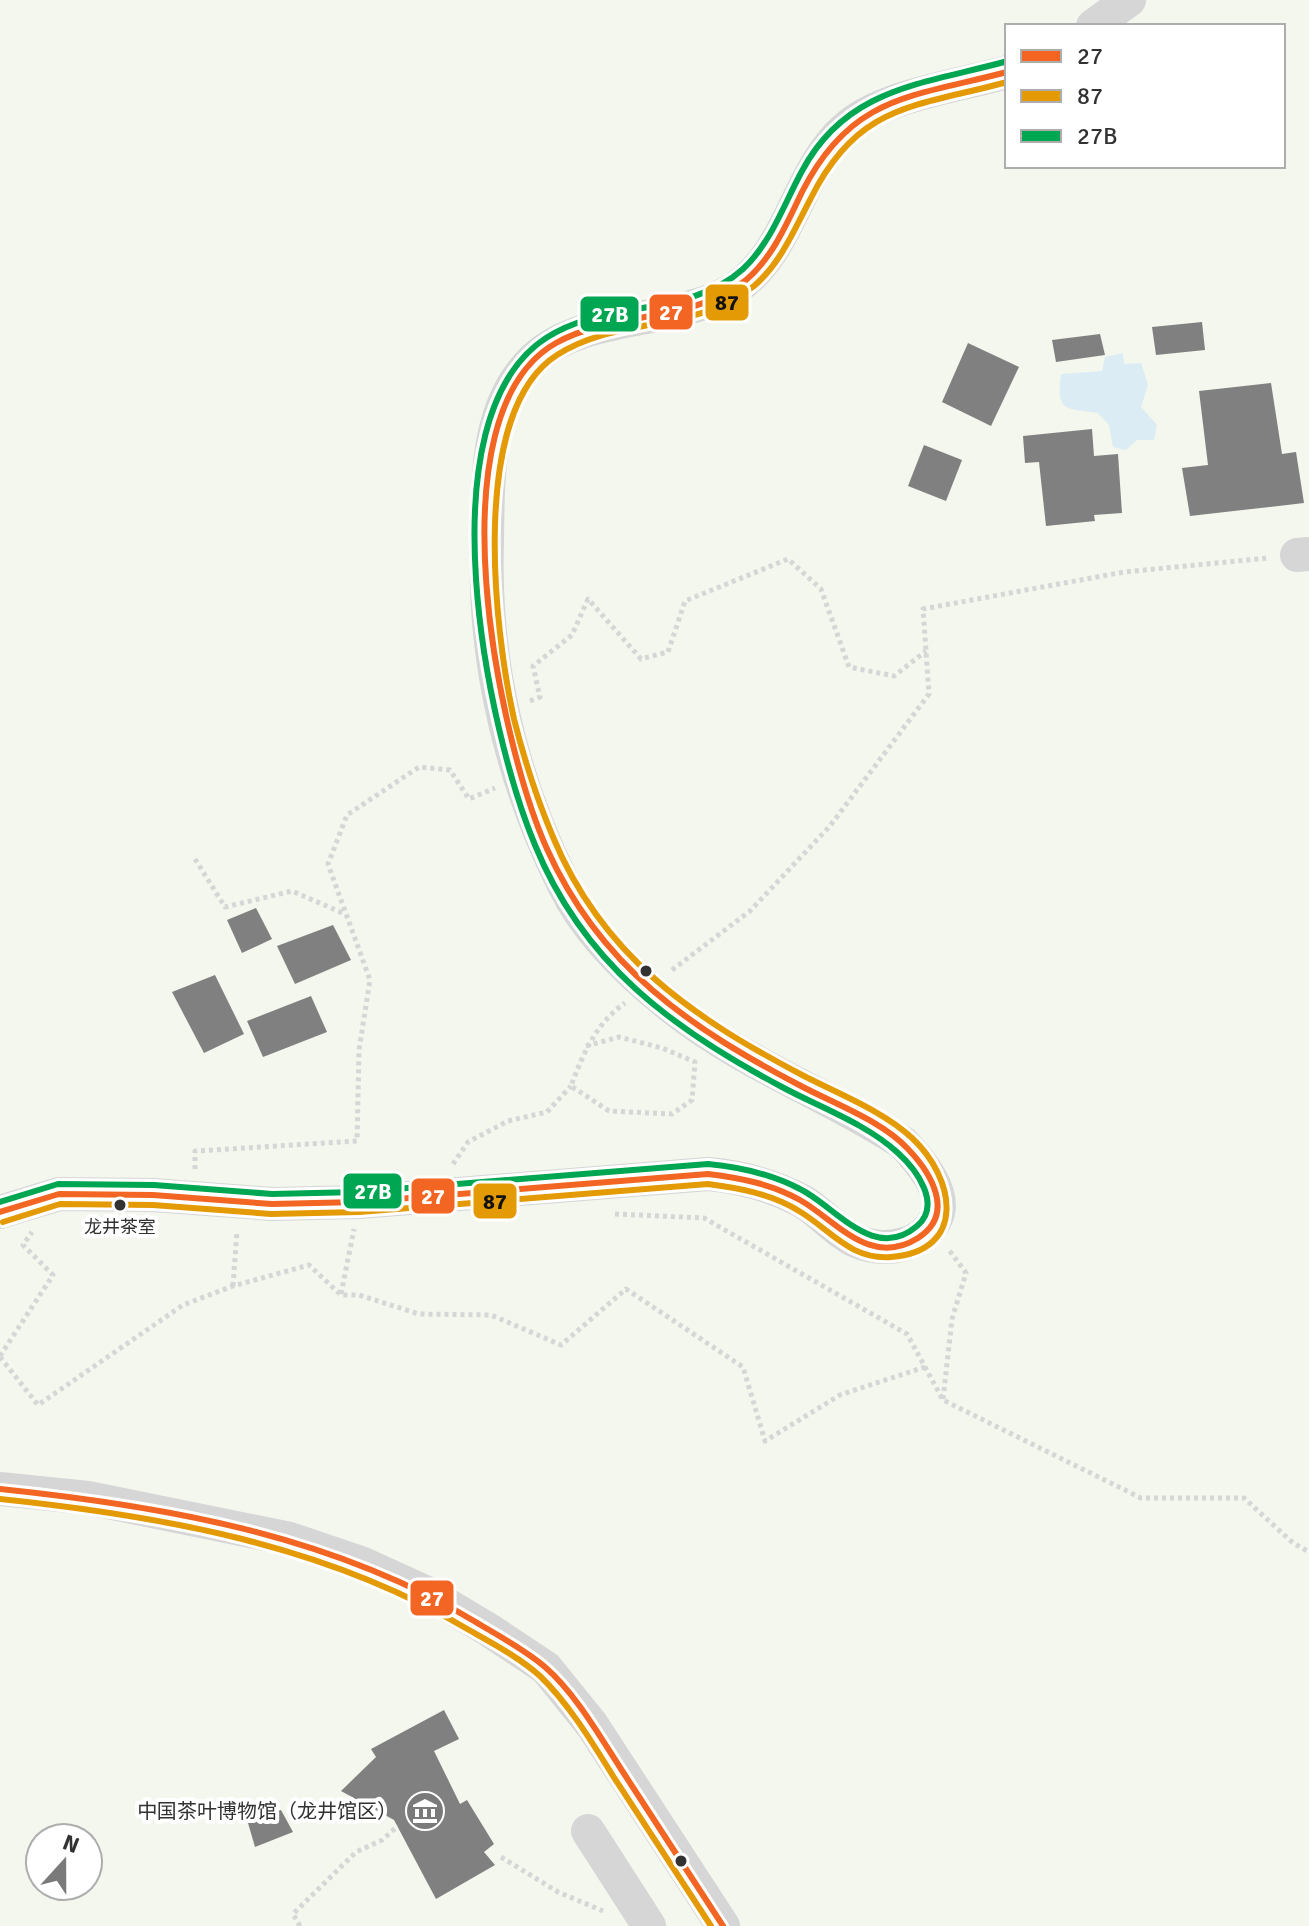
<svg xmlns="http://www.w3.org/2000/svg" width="1309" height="1926" viewBox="0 0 1309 1926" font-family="Signika,'Noto Sans SC',sans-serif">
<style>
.green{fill:#f3f7ee;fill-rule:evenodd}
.water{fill:#dbecf4}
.building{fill:#808080}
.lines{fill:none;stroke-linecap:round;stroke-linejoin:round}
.path{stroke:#d6d6d6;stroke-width:5;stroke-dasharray:4 4;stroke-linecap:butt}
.minor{stroke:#d6d6d6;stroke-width:34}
.bus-1-casing{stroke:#fff;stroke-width:12}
.bus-2-casing{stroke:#fff;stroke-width:12}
.bus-3-casing{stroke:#fff;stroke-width:12}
.bus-1{stroke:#f26522;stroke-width:6}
.bus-2{stroke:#e39a05;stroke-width:6}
.bus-3{stroke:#00a651;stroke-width:6}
.bus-dot{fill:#323232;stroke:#fff;stroke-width:3}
.labels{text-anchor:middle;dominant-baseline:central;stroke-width:8;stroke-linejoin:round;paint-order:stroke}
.bus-label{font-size:18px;fill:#323232;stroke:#fff}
.poi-label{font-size:20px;fill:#323232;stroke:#fff;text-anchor:end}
.line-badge{stroke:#fff;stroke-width:3}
.badge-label{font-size:22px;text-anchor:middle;font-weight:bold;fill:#fff}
.pale-badge-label{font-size:22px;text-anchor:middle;font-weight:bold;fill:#111}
</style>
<rect width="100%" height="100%" fill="#fff"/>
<path class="green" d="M0,0H1309V1926H0ZM1007,26H1283V166H1007ZM40,1838H88V1886H40Z"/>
<path class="water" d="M1123,353L1124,364L1141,363L1148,385L1141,407L1157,425L1154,440H1137L1126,450L1113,447L1109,425L1098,413C1065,408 1056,412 1061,374L1102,371L1105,357Z"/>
<g class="building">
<path d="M1202,322L1205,350L1156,355L1152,327Z"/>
<path d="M1100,334L1105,355L1056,362L1052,340Z"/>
<path d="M968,343L1019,367L991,426L942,402Z"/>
<path d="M1271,383L1282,454L1296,452L1304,503L1190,516L1182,468L1208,465L1199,391Z"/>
<path d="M1092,429L1094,456L1118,454L1122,513L1094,515L1095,521L1046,526L1039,462L1025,463L1023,436Z"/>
<path d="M924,445L962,460L946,501L908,486Z"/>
<path d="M256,908L272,939L242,953L227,920Z"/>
<path d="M333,925L351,960L295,984L277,946Z"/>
<path d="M215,975L244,1034L204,1053L172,992Z"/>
<path d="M311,996L327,1032L263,1057L247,1021Z"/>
<path d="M444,1710L459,1739L434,1751L460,1804L467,1800L494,1844L484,1852L495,1865L436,1899L394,1820L341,1791L376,1757L371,1749Z"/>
<path d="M281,1810L293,1832L255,1847L248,1823Z"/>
</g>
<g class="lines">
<g class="path">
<path d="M530,701L540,697L533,666L572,635L588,599L641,659L668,652L685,601L788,559L821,589L849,667L894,676L926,651"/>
<path d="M195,859L225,907L292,891L345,914"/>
<path d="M672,970L750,911L830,826L929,694L923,609L1124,572L1268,558"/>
<path d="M586,1046L619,1037L662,1048L695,1062L692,1100L672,1114L609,1111L571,1086C583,1054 596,1023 625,1003"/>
<path d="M453,1164L468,1142L508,1121L547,1112L571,1086"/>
<path d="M195,1169V1151L357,1141L359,1050L370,980L328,864L347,815L419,767L450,770L469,799L495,788"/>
<path d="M615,1214L704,1218L907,1334L943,1400L1141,1498H1244L1293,1543L1309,1552"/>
<path d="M233,1286L237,1231"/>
<path d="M341,1294L354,1229"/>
<path d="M0,1356L53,1275L23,1245L32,1232"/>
<path d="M0,1357L38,1405L183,1305L233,1286L309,1265L341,1295H359L419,1314L491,1315L561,1345L626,1289L743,1367L765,1441L840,1395L925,1367"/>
<path d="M943,1399L952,1319L966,1273L949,1250"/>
<path d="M501,1857L558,1892L603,1911"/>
<path d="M300,1926L293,1914L356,1852L382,1840L398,1826"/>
</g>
<g class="minor">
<path d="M1093,26L1129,0"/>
<path d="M1297,555L1309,554"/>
<path d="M0,1212L59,1194L153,1195L272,1204L359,1202L708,1174C741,1177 772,1185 802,1201C821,1212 836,1232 856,1241C884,1253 923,1247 936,1218C948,1193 919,1160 903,1143C829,1095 742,1063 673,1008C631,975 587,933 564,885C511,779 483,661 487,543C488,481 485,404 535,358C584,312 677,325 734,289C790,254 797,172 845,129C881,95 960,86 1007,72"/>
<path d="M0,1489L88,1498L290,1539L361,1563L429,1594L489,1630L546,1668L592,1725L723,1926"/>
<path d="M588,1831L649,1926"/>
</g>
<g class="bus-1-casing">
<g id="bus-1">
<path d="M0,1212L59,1194L153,1195L272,1204L359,1202L708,1174C740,1178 772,1184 800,1200C837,1221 870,1268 918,1238C956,1214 931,1173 908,1149C882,1121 835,1104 801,1086C690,1028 600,967 547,849C499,742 430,414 556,343C615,310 691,324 746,280C773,257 787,223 802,192C851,95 912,97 1007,72"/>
<path d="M0,1489C164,1506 331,1535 474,1621C497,1635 524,1649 545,1667C575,1693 599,1735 621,1769C655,1821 689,1874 723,1926"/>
</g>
</g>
<g class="bus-2-casing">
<g id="bus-2">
<path d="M3,1222L60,1204L153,1205L271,1214L359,1212L708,1184C739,1188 772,1194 799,1211C831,1230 850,1260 891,1257C968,1251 955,1178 912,1138C883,1111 839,1094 804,1076C693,1018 602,956 553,837C537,799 524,759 514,719C494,630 469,411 557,355C617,316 697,333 754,286C781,263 795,228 811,198C858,103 916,107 1007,82"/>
<path d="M0,1499C162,1516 327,1545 469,1630C492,1643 520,1658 540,1676C570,1705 593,1744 615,1779C647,1828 679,1877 711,1926"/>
</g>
</g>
<g class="bus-3-casing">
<path id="bus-3" d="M0,1202L58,1184L154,1185L272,1194L358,1192L708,1164C740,1167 771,1174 800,1189C835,1206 874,1263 917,1226C942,1205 917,1170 898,1153C867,1124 819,1107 782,1087C672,1029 583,963 535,845C487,730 422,419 546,338C605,299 689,318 743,269C771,243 784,204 802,171C846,88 923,84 1004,62"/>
</g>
<use href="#bus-1" class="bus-1"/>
<use href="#bus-2" class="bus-2"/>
<use href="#bus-3" class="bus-3"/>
</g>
<defs>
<g id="museum-disc" transform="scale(2)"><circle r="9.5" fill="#7a7a7a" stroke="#fff"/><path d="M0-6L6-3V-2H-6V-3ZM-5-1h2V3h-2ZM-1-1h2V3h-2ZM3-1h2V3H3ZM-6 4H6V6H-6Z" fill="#fff"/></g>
</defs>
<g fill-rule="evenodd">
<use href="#museum-disc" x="425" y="1811"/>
</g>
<g class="bus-dot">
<circle cx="646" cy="971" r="7"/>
<circle cx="120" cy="1205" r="7"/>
<circle cx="681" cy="1861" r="7"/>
</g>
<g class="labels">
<g class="bus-label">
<text x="120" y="1227">龙井茶室</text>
</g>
<g class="poi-label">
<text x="397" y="1811">中国茶叶博物馆（龙井馆区）</text>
</g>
</g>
<g class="line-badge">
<rect x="704" y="283" width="46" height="39" rx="8" fill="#e39a05"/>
<rect x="648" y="293" width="46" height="38" rx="8" fill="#f26522"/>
<rect x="579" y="295" width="61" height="38" rx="8" fill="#00a651"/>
<rect x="342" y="1172" width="61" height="38" rx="8" fill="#00a651"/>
<rect x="410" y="1177" width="46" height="38" rx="8" fill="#f26522"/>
<rect x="472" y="1182" width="46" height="38" rx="8" fill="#e39a05"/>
<rect x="409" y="1579" width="46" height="38" rx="8" fill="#f26522"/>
</g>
<g class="badge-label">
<text x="671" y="320">27</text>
<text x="610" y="322">27B</text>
<text x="373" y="1199">27B</text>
<text x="433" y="1204">27</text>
<text x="432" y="1606">27</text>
</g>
<g class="pale-badge-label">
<text x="727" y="310">87</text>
<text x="495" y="1209">87</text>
</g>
<rect x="1005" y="24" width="280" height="144" fill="#ffffff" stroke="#adadad" stroke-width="2"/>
<rect x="1021" y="50" width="40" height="12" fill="#f26522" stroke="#adadad" stroke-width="2"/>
<text x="1077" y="64" font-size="24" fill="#323232">27</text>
<rect x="1021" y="90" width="40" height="12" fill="#e39a05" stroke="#adadad" stroke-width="2"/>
<text x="1077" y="104" font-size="24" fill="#323232">87</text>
<rect x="1021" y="130" width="40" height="12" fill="#00a651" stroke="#adadad" stroke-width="2"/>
<text x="1077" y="144" font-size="24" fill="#323232">27B</text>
<g transform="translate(64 1862) rotate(21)"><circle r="38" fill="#ffffff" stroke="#adadad" stroke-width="2"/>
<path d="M0-6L14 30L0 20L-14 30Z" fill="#7a7a7a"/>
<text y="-12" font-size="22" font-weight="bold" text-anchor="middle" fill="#323232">N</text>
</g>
</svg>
